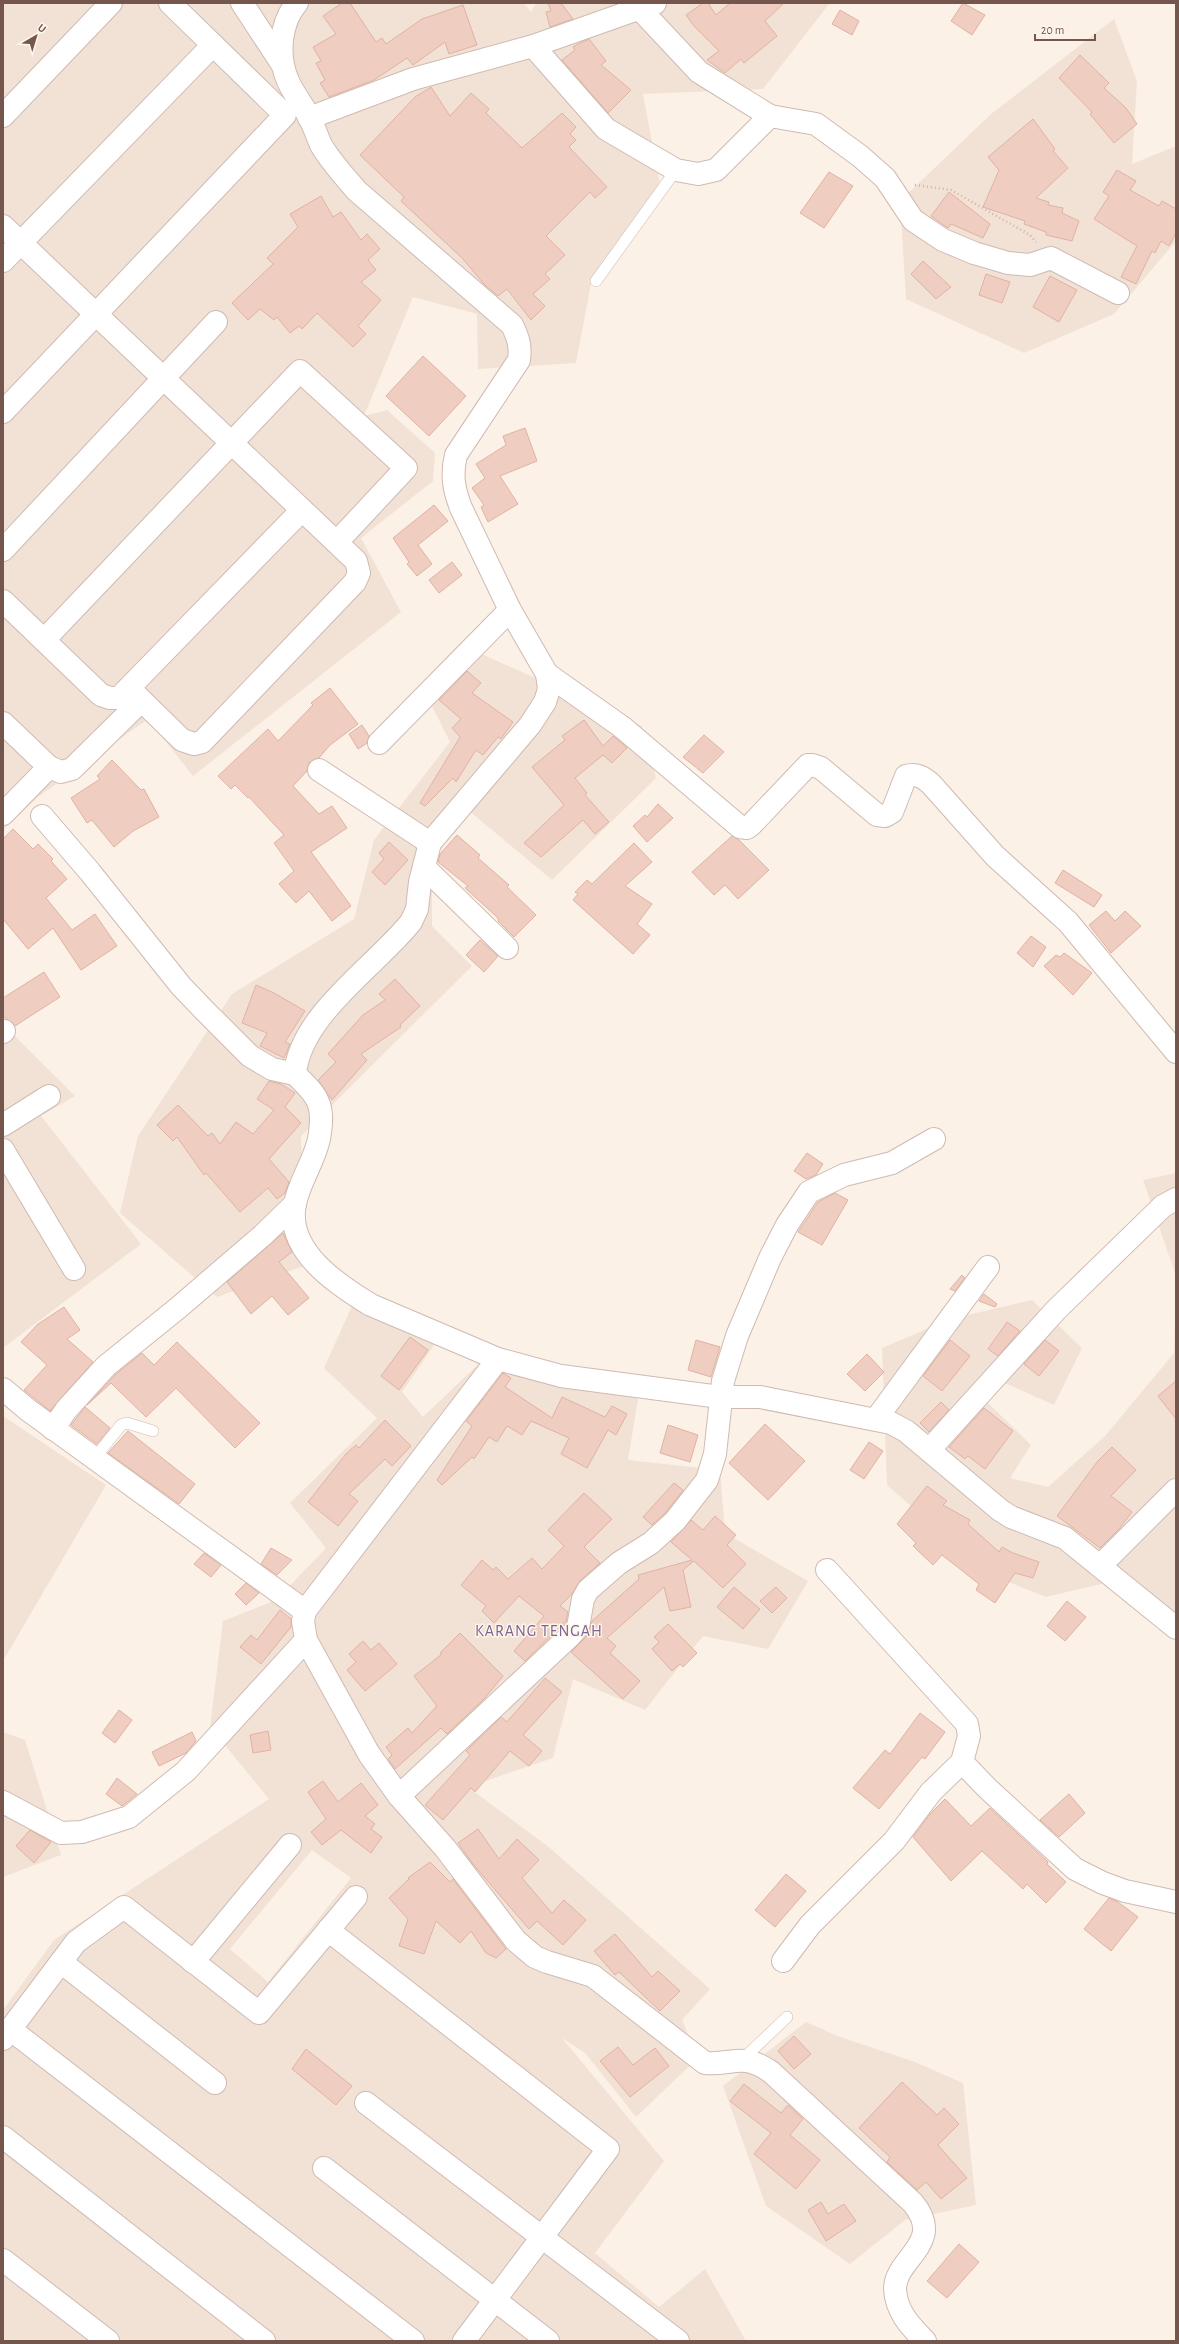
<svg xmlns="http://www.w3.org/2000/svg" width="1179" height="2344" viewBox="0 0 1179 2344" font-family="'Alegreya Sans',sans-serif">
<style>
.residential{fill:#f2e2d6;fill-rule:evenodd}
.building{fill:#efcdc0;stroke:#e1b2a2}
.lines{fill:none;stroke-linecap:round;stroke-linejoin:round}
.service-casing{stroke:#cfbab1;stroke-width:12}
.minor-casing{stroke:#cfbab1;stroke-width:24}
.path{stroke:#d4b0a3;stroke-width:2.5;stroke-dasharray:1 3;stroke-linecap:butt}
.service{stroke:#fff;stroke-width:11}
.minor{stroke:#fff;stroke-width:22}
.labels{text-anchor:middle;dominant-baseline:central;stroke-width:3;stroke-linejoin:round;paint-order:stroke}
.quarter-label{font-size:16px;letter-spacing:1px;fill:#7b6590;stroke:#fef5ed}
</style>
<rect width="100%" height="100%" fill="#fbf1e7"/>
<g class="residential">
<path d="M3,3H524L531,12L536,3H830L763,89L643,94L660,184L592,278L576,363L478,369L477,314L413,297L364,416L387,410L435,453L433,481L361,538L401,612L193,776L148,719L38,797L3,830Z"/>
<path d="M1114,19L1137,81L1132,164L1176,146V241L1114,314L1024,353L906,299L900,201L991,114Z"/>
<path d="M466,647L642,726L656,778L552,880L468,810L432,856V926L472,966L301,1136L304,1266L217,1297L120,1213L138,1136L232,994L354,919L374,840L450,742L426,694Z"/>
<path d="M3,1024L75,1096L41,1116L141,1244L3,1348Z"/>
<path d="M1176,1173V1276L1143,1180Z"/>
<path d="M1176,1277V1623L1105,1583L1046,1597L989,1574L887,1485L882,1348L950,1319L1032,1300L1082,1348L1054,1405L1005,1383L984,1399L1031,1445L1010,1478L1048,1487L1105,1436L1174,1353Z"/>
<path d="M357,1295L437,1341L402,1392L423,1417L492,1351L638,1399L628,1460L720,1470L725,1533L808,1581L768,1649L703,1636L645,1710L573,1679L553,1758L468,1787L550,1848L710,1989L682,2020L698,2058L636,2117L585,2053L562,2038L664,2161L595,2253L659,2307L705,2269L746,2341H3V2010L54,1940L269,1799L210,1727L223,1621L276,1600L326,1548L290,1503L377,1418L324,1368ZM312,1850L351,1878L268,1982L230,1949Z"/>
<path d="M3,1416L106,1485L3,1661Z"/>
<path d="M3,1732L25,1740L61,1855L3,1877Z"/>
<path d="M806,2022L840,2037L915,2062L963,2083L976,2205L905,2220L850,2264L766,2206L723,2086Z"/>
</g>
<g class="building">
<path d="M342,3H350L376,42L382,38L386,44L422,19L463,5L477,45L449,54L445,42L413,65L407,58L374,80L329,97L320,83L325,80L316,63L321,61L313,47L336,34L323,16Z"/>
<path d="M548,3H561L573,19L550,27L546,12L551,11Z"/>
<path d="M703,3H708L716,15L730,3H784L765,21L777,36L744,63L741,59L725,73L707,60L719,51L694,26L686,15Z"/>
<path d="M963,3L985,15L972,35L951,21Z"/>
<path d="M840,10L859,21L852,35L832,24Z"/>
<path d="M589,39L606,61L601,65L631,90L608,113L562,60L575,50L573,47L578,44Z"/>
<path d="M1080,55L1109,83L1104,88L1126,108L1137,124L1114,143L1090,114L1092,112L1059,78Z"/>
<path d="M431,87L450,116L471,93L489,109L486,113L522,148L562,113L576,127L570,134L576,140L569,147L607,187L595,198L590,192L546,236L565,255L545,274L550,279L533,294L545,306L531,320L507,289L498,296L484,284L462,258L401,201L404,197L360,155L415,97Z"/>
<path d="M1033,119L1055,149L1053,151L1068,168L1036,198L1049,202L1048,205L1063,208L1062,213L1079,221L1072,241L1046,235V232L1024,224L1025,221L983,207L999,170L988,157Z"/>
<path d="M1117,170L1136,181L1130,190L1159,206L1162,201L1176,209V233L1169,246L1161,241L1155,253L1152,251L1136,284L1121,277L1137,246L1094,219L1109,196L1103,192Z"/>
<path d="M829,172L853,186L824,228L800,213Z"/>
<path d="M949,192L990,224L983,238L951,224L948,228L931,216Z"/>
<path d="M321,196L333,217L341,212L361,240L367,234L380,249L368,260L376,270L361,282L381,300L358,326L366,334L353,347L317,313L302,329L299,326L290,333L277,317L274,320L260,309L248,320L232,303L273,264L267,258L298,227L290,214Z"/>
<path d="M923,261L951,287L936,299L911,274Z"/>
<path d="M986,274L1010,282L1002,303L979,295Z"/>
<path d="M1050,276L1077,290L1059,322L1033,307Z"/>
<path d="M423,356L466,396L429,436L386,396Z"/>
<path d="M525,428L537,461L500,476L518,504L488,522L481,507L484,505L472,488L485,478L476,464L506,445L503,436Z"/>
<path d="M434,505L448,521L418,545L432,564L417,576L407,564L409,562L393,538Z"/>
<path d="M452,562L462,575L439,593L429,580Z"/>
<path d="M467,671L481,683L472,693L513,722L501,739L498,737L483,755L476,750L456,782L453,778L425,806L420,803L460,737L452,728L461,719L439,700Z"/>
<path d="M330,688L358,724L330,745L319,758L309,763L307,771L293,786L319,814L332,806L347,828L311,852L351,906L332,921L309,891L296,903L279,884L294,871L274,843L284,835L249,797L248,798L235,785L231,789L218,776L268,729L278,741L313,705L311,703Z"/>
<path d="M584,720L603,746L613,736L627,748L612,763L603,755L575,778L587,793L585,795L609,822L595,834L583,820L541,857L524,843L564,805L532,767L565,740L562,736Z"/>
<path d="M362,725L369,736L367,743L358,749L349,734Z"/>
<path d="M704,735L724,752L703,773L683,757Z"/>
<path d="M112,760L141,790L144,789L159,817L133,831L114,847L92,820L87,823L71,798L100,779L97,776Z"/>
<path d="M658,804L673,818L647,842L633,826L645,815L647,817Z"/>
<path d="M13,829L33,849L38,844L53,859L51,861L67,879L46,898L72,930L95,914L117,946L81,970L53,928L28,949L3,919V839Z"/>
<path d="M457,835L480,855L478,858L509,885L507,887L536,915L514,937L498,921L499,920L496,916L465,888L468,886L438,862L440,854Z"/>
<path d="M732,836L739,840L769,870L738,899L725,885L714,895L692,872Z"/>
<path d="M389,842L408,860L385,885L372,872L384,859L379,853Z"/>
<path d="M634,843L652,862L625,886L652,904L637,924L650,935L633,954L573,900L578,894L575,892L587,880L592,884Z"/>
<path d="M1063,870L1102,895L1094,907L1055,883Z"/>
<path d="M1106,911L1115,921L1125,911L1141,926L1111,953L1089,925Z"/>
<path d="M1031,936L1046,947L1033,967L1017,953Z"/>
<path d="M480,940L498,956L484,972L466,955Z"/>
<path d="M1064,953L1092,973L1073,995L1044,966L1056,955L1060,957Z"/>
<path d="M44,972L60,997L15,1026L3,1016V998Z"/>
<path d="M395,979L420,1006L400,1025L401,1027L361,1054L367,1060L332,1100L318,1080L336,1062L328,1054L363,1015L385,1000L379,994Z"/>
<path d="M256,985L274,993L305,1011L285,1042L290,1044L284,1058L260,1046L267,1033L242,1023Z"/>
<path d="M269,1081L281,1084L295,1093L285,1107L301,1123L269,1159L289,1182L285,1193L277,1199L268,1188L240,1212L206,1173L204,1175L177,1137L173,1141L157,1125L178,1105L208,1136L212,1133L220,1144L236,1122L253,1134L274,1110L257,1099Z"/>
<path d="M807,1153L823,1164L816,1175L806,1179L794,1171Z"/>
<path d="M835,1193L848,1200L822,1245L798,1232L818,1202Z"/>
<path d="M283,1233L292,1252L279,1262L309,1298L288,1315L272,1296L251,1314L227,1282Z"/>
<path d="M962,1275L965,1278L955,1291L950,1289Z"/>
<path d="M984,1294L997,1304L995,1307L979,1301Z"/>
<path d="M64,1307L80,1330L67,1339L93,1362L50,1411L24,1390L47,1365L21,1342L38,1324Z"/>
<path d="M1007,1322L1020,1331L998,1356L988,1349Z"/>
<path d="M410,1337L428,1350L399,1390L381,1376Z"/>
<path d="M696,1340L720,1347L711,1377L688,1370Z"/>
<path d="M950,1340L970,1356L942,1391L923,1376Z"/>
<path d="M1045,1340L1059,1351L1039,1376L1024,1364Z"/>
<path d="M177,1342L260,1423L235,1448L176,1388L146,1417L111,1383L87,1405L115,1375L142,1353L154,1365Z"/>
<path d="M867,1354L884,1372L865,1391L847,1374Z"/>
<path d="M503,1373L511,1378L505,1387L552,1418L562,1397L605,1417L612,1406L627,1414L616,1435L608,1430L587,1468L561,1454L569,1438L531,1421L522,1435L507,1426L497,1442L489,1437L474,1459L472,1457L442,1485L437,1480L472,1426L466,1421Z"/>
<path d="M1176,1381V1419L1158,1396Z"/>
<path d="M941,1402L949,1410L929,1432L920,1423Z"/>
<path d="M85,1407L110,1428L97,1444L71,1425Z"/>
<path d="M984,1408L1013,1431L985,1469L968,1456L965,1459L949,1447Z"/>
<path d="M385,1420L411,1446L392,1466L385,1459L349,1494L358,1501L338,1526L308,1502L346,1454L356,1445L359,1448Z"/>
<path d="M765,1424L805,1461L768,1500L729,1463Z"/>
<path d="M668,1425L698,1435L690,1462L660,1453Z"/>
<path d="M128,1431L195,1484L179,1504L108,1453Z"/>
<path d="M869,1442L883,1451L864,1479L850,1470Z"/>
<path d="M1112,1447L1136,1470L1111,1496L1132,1512L1119,1529L1100,1548L1057,1516L1097,1462Z"/>
<path d="M674,1483L683,1490L666,1512L652,1525L643,1517Z"/>
<path d="M927,1486L947,1501L943,1505L970,1520L968,1524L999,1552L1002,1547L1013,1553L1039,1562L1033,1578L1015,1573L995,1603L976,1590L979,1584L942,1555L933,1565L913,1546L916,1543L897,1524Z"/>
<path d="M584,1493L612,1519L584,1547L600,1563L580,1581L571,1595L560,1606L568,1612L566,1621L525,1661L514,1651L544,1616L519,1596L494,1623L482,1611L486,1606L461,1585L482,1560L493,1570L496,1567L508,1579L532,1558L542,1569L564,1546L548,1530Z"/>
<path d="M715,1516L736,1535L727,1545L746,1564L723,1588L694,1561L683,1570L691,1607L670,1611L664,1587L607,1638L616,1646L610,1653L640,1681L623,1699L571,1652L588,1635L592,1621L639,1579L638,1575L692,1560L671,1542L691,1520L703,1530Z"/>
<path d="M271,1548L292,1560L277,1575L261,1564Z"/>
<path d="M204,1553L221,1565L211,1577L194,1564Z"/>
<path d="M246,1583L259,1593L246,1605L235,1594Z"/>
<path d="M734,1587L760,1609L743,1629L717,1607Z"/>
<path d="M776,1587L787,1598L772,1613L760,1601Z"/>
<path d="M1067,1601L1086,1617L1065,1641L1047,1626Z"/>
<path d="M280,1610L291,1619V1627L261,1664L240,1647L251,1635L257,1640Z"/>
<path d="M668,1624L697,1653L683,1667L680,1664L672,1671L652,1649L659,1642L654,1637Z"/>
<path d="M460,1633L503,1676L484,1699L447,1734L441,1728L395,1769L388,1759L392,1755L386,1747L408,1728L412,1733L437,1706L414,1676L442,1654L440,1653Z"/>
<path d="M363,1641L371,1650L379,1643L397,1664L365,1691L347,1670L356,1662L349,1654Z"/>
<path d="M545,1678L562,1692L523,1735L542,1751L529,1766L510,1751L475,1792L471,1788L443,1820L425,1805L470,1755L466,1751L501,1717L507,1722Z"/>
<path d="M119,1710L132,1720L115,1743L102,1733Z"/>
<path d="M920,1713L945,1732L925,1759L922,1757L879,1809L853,1788L885,1750L890,1754Z"/>
<path d="M268,1731L271,1750L253,1753L250,1735Z"/>
<path d="M192,1732L196,1741L186,1753L159,1766L152,1752Z"/>
<path d="M117,1778L137,1794L122,1806L106,1794Z"/>
<path d="M323,1781L338,1802L361,1783L378,1805L365,1816L375,1824L371,1829L382,1837L371,1853L341,1830L322,1845L311,1832L326,1819L308,1792Z"/>
<path d="M1069,1794L1085,1813L1059,1837L1040,1820Z"/>
<path d="M945,1799L971,1826L990,1808L1048,1862L1047,1864L1066,1882L1046,1903L1027,1884L1023,1889L982,1851L951,1881L913,1837L930,1814Z"/>
<path d="M478,1829L499,1859L517,1839L539,1860L522,1878L552,1913L564,1900L586,1920L563,1945L537,1921L529,1929L472,1863L458,1843Z"/>
<path d="M30,1830L51,1842L34,1863L16,1846Z"/>
<path d="M430,1862L450,1882L453,1879L506,1949L496,1958L486,1953L471,1931L460,1943L436,1921L424,1954L399,1946L408,1919L389,1898L409,1879L408,1878Z"/>
<path d="M786,1874L806,1891L775,1927L755,1910Z"/>
<path d="M1109,1898L1118,1902L1138,1917L1111,1951L1084,1929Z"/>
<path d="M615,1934L652,1977L658,1971L680,1991L660,2011L619,1972L615,1975L594,1951Z"/>
<path d="M794,2036L811,2054L794,2069L778,2051Z"/>
<path d="M618,2047L633,2065L655,2048L669,2066L630,2097L600,2061Z"/>
<path d="M306,2049L352,2086L336,2105L292,2069Z"/>
<path d="M902,2082L937,2115L944,2108L959,2124L938,2145L967,2178L941,2199L926,2182L917,2190L887,2162L890,2157L859,2128Z"/>
<path d="M744,2084L781,2113L788,2105L803,2119L790,2135L820,2160L796,2189L754,2154L771,2133L730,2101Z"/>
<path d="M821,2202L828,2214L844,2204L856,2221L826,2241L808,2210Z"/>
<path d="M959,2244L979,2262L947,2298L927,2281Z"/>
</g>
<g class="lines">
<g class="service-casing">
<g id="service">
<path d="M596,281L676,170"/>
<path d="M94,1459L121,1425L127,1423L153,1431"/>
<path d="M742,2060L787,2017"/>
</g>
</g>
<g class="minor-casing">
<g id="minor">
<path d="M242,3L282,64"/>
<path d="M297,3C280,23 277,56 288,81C293,93 303,105 309,117C314,126 317,136 321,145C331,162 344,176 357,191L512,325C518,337 521,346 519,360L456,455C451,475 454,490 461,508L510,610L547,674L549,689L545,702L530,725L430,843L420,882L417,909L411,922C376,966 300,1015 295,1074C303,1082 314,1092 318,1102C323,1113 321,1127 319,1139C314,1162 299,1182 295,1204C285,1251 338,1285 371,1305L498,1359L561,1376L720,1397H760L891,1423L906,1431L1000,1510L1011,1517L1065,1538L1176,1628"/>
<path d="M639,8L699,72L770,116L816,124L860,156L885,178L913,220L943,240L974,253L1008,263L1030,265L1051,258L1118,293"/>
<path d="M533,46L606,129L676,170L698,174L716,170L770,116"/>
<path d="M3,116L111,3"/>
<path d="M309,118L413,79L533,46L655,3"/>
<path d="M3,226L356,561L359,573L355,582L202,742L194,744L182,740L129,688"/>
<path d="M3,261L213,45"/>
<path d="M3,412L285,115L170,3"/>
<path d="M3,550L216,322"/>
<path d="M3,601L101,695L110,698H119L302,510"/>
<path d="M44,640L300,371L406,468L337,542"/>
<path d="M547,674L622,727L740,827L747,828L751,825L808,765H812L821,768L877,815L885,816L892,812L906,776C916,773 923,777 931,784L995,856L1068,922L1176,1052"/>
<path d="M3,723L49,767"/>
<path d="M379,743L510,610"/>
<path d="M319,770L430,843"/>
<path d="M3,814L49,767L61,772L72,769L141,701"/>
<path d="M42,816L90,872L181,986L206,1012L250,1056L272,1069L295,1074"/>
<path d="M424,867L507,948"/>
<path d="M3,1032L4,1031"/>
<path d="M3,1125L49,1096"/>
<path d="M3,1150L74,1269"/>
<path d="M3,1389L28,1410L305,1611L303,1621L306,1640L369,1754L399,1796L445,1848L516,1941L535,1957L547,1962L593,1976L705,2063C735,2065 742,2052 771,2072L913,2203C946,2243 895,2258 895,2289C896,2311 910,2326 925,2341"/>
<path d="M876,1419L988,1267"/>
<path d="M53,1429L66,1410L106,1366L178,1308L263,1235L295,1204"/>
<path d="M930,1449L1056,1310L1163,1206L1176,1199"/>
<path d="M1101,1565L1176,1490"/>
<path d="M827,1570L967,1724L969,1736L962,1762L987,1788L1075,1869L1103,1883L1125,1891L1176,1902"/>
<path d="M305,1611L498,1359"/>
<path d="M399,1796L570,1636L578,1627L583,1599L588,1590L619,1563L651,1543L675,1521L707,1480L715,1454L723,1381L737,1336L770,1258L787,1225L809,1192L844,1175L892,1163L934,1139"/>
<path d="M3,1802L61,1833L82,1832L129,1817L186,1771L306,1640"/>
<path d="M328,1930L608,2149L464,2341"/>
<path d="M783,1961L810,1925L894,1841L931,1792L962,1762"/>
<path d="M61,1962L215,2083"/>
<path d="M193,1962L290,1845"/>
<path d="M10,2029L413,2341"/>
<path d="M3,2039L76,1942L124,1907L259,2013L356,1897"/>
<path d="M366,2103L678,2341"/>
<path d="M3,2137L264,2341"/>
<path d="M324,2168L548,2341"/>
<path d="M3,2260L108,2341"/>
</g>
</g>
<path class="path" d="M915,185L951,190L1030,235L1036,242"/>
<use href="#service" class="service"/>
<use href="#minor" class="minor"/>
</g>
<g class="labels">
<g class="quarter-label">
<text x="539" y="1631">KARANG TENGAH</text>
</g>
</g>
<rect width="1179" height="2344" fill="none" stroke="#74564d" stroke-width="8"/>
<g transform="translate(36 36) rotate(38)" stroke="#fef5ed" stroke-width="3" paint-order="stroke">
<path d="M0-3L7 15L0 10L-7 15Z" fill="#74564d"/>
<text y="-6" font-size="11" font-weight="bold" text-anchor="middle" fill="#74564d">U</text>
</g>
<path d="M1035 34v6h60v-6" fill="none" stroke="#74564d" stroke-width="2"/>
<text x="1041" y="34" font-size="12" fill="#74564d" stroke="#fef5ed" stroke-width="3" paint-order="stroke">20 m</text>
</svg>
